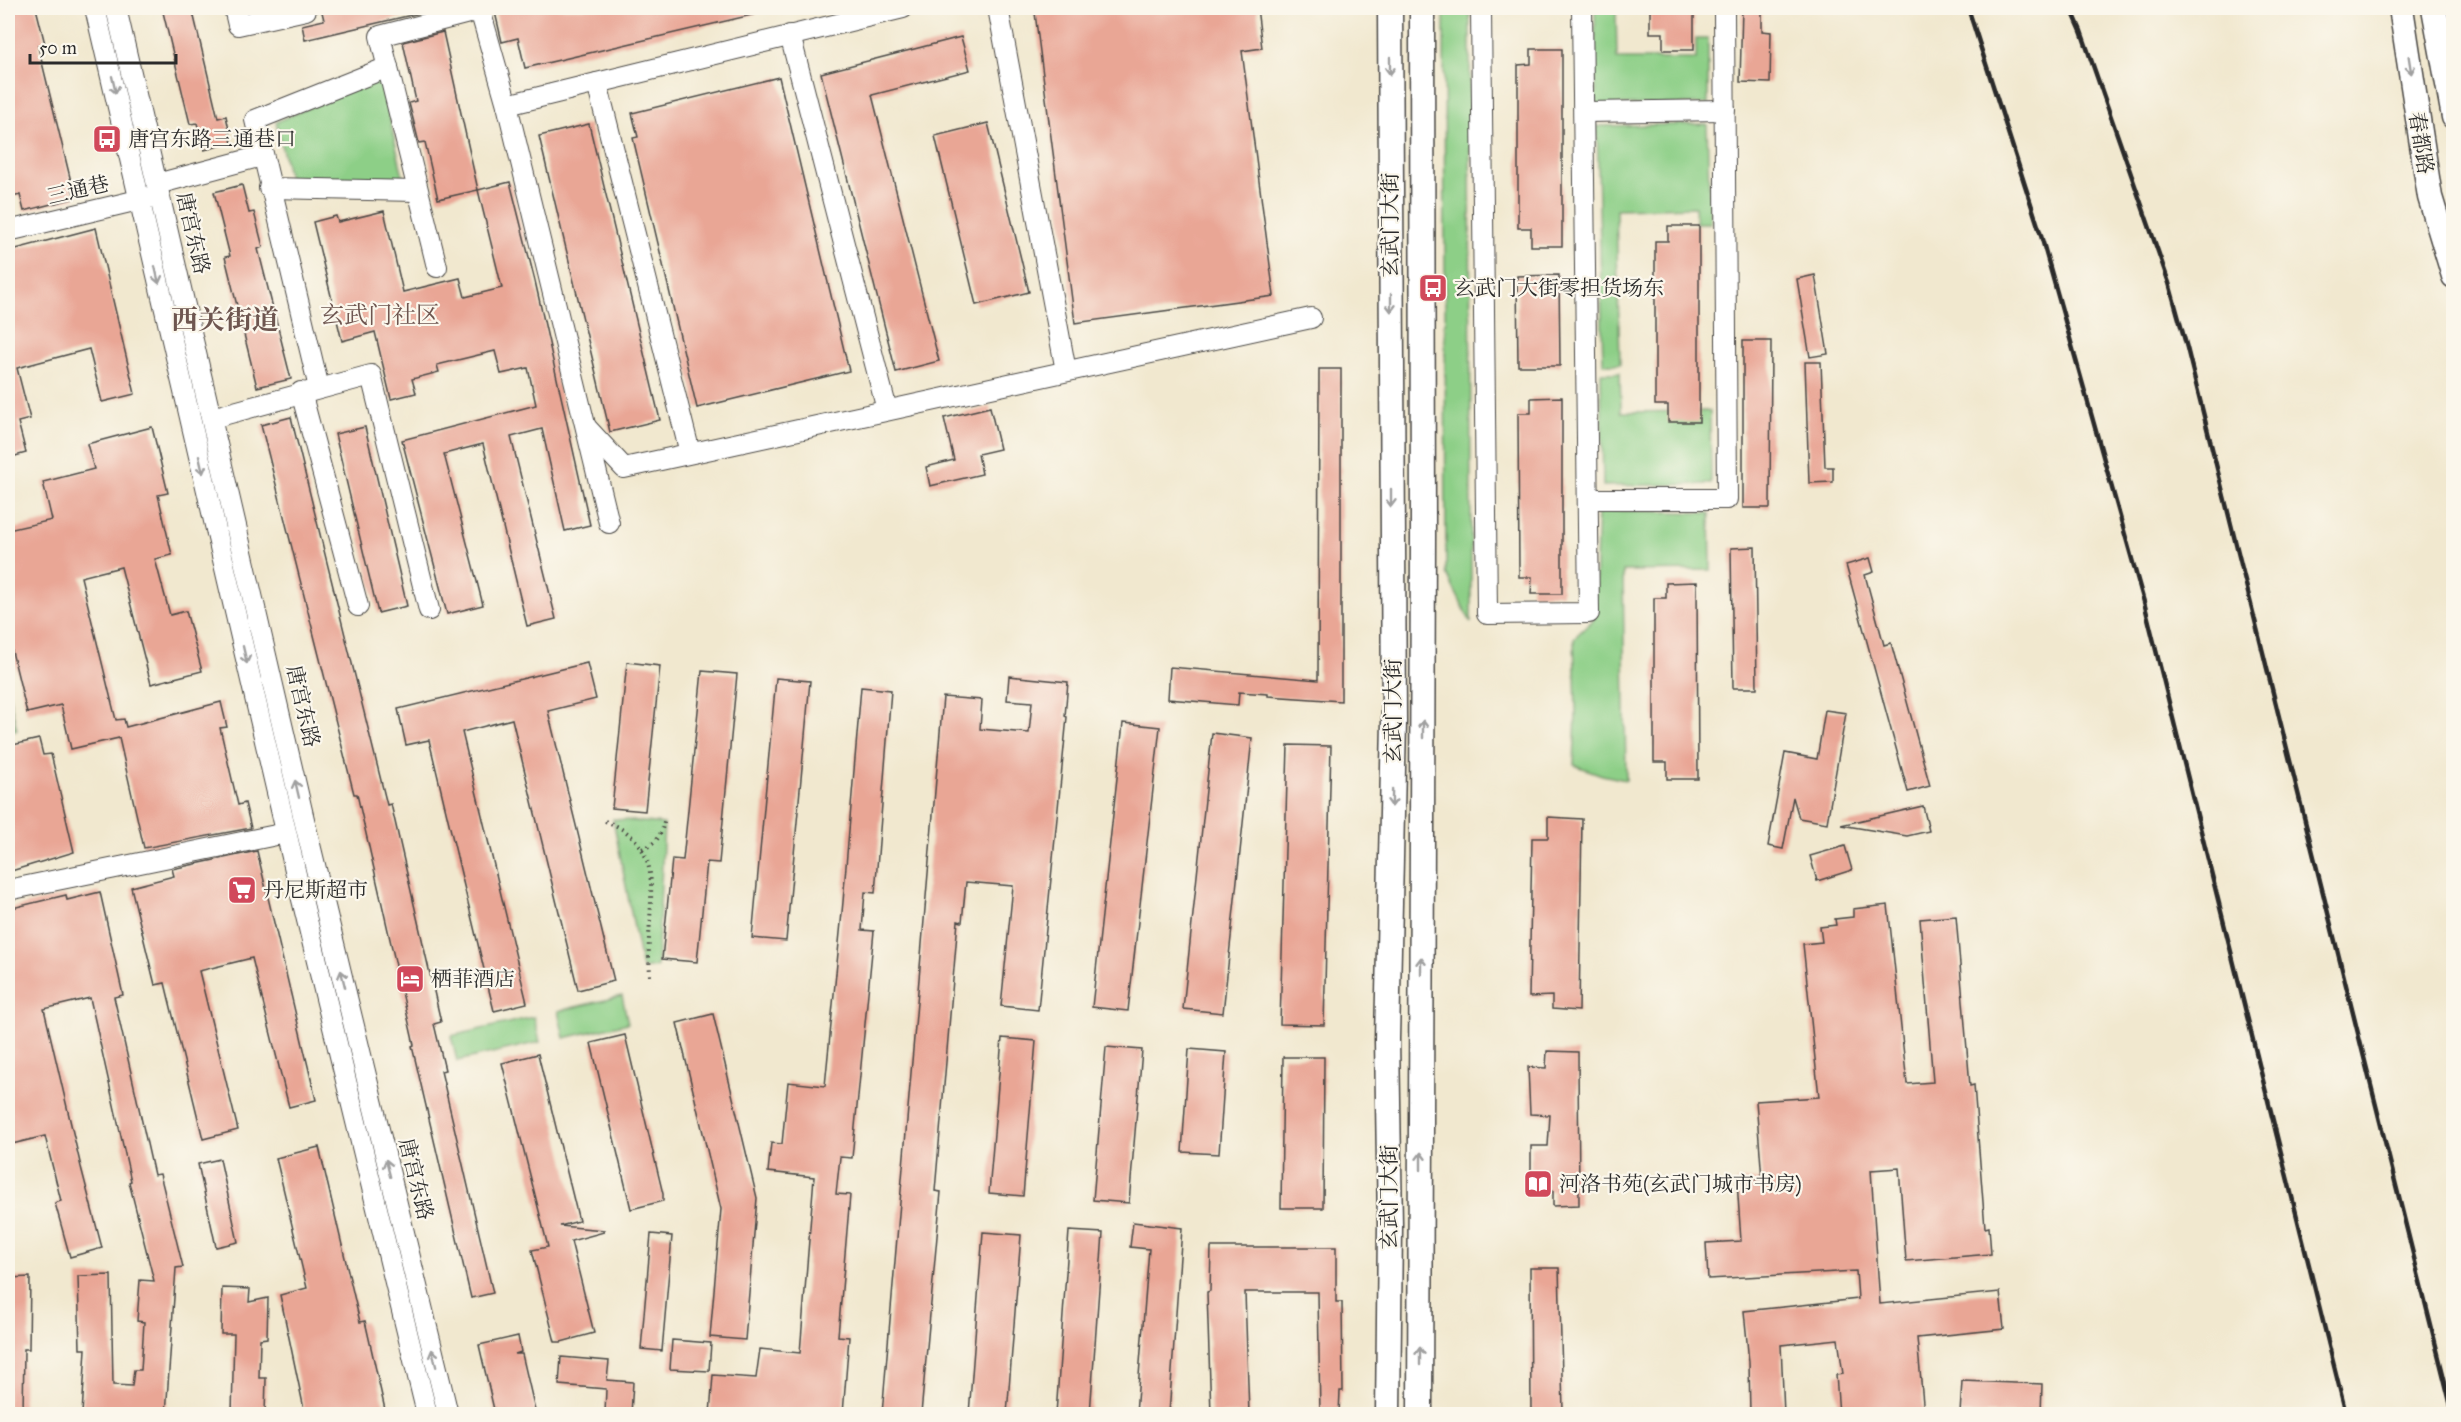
<svg xmlns="http://www.w3.org/2000/svg" width="2461" height="1422" viewBox="0 0 2461 1422" font-family="'IM FELL Great Primer','Noto Serif SC',serif">
<style>
.green{fill:#8dcf87;stroke:#5c7d59;stroke-width:1.5}
.forest{fill:#72b274;stroke:#4e6e50;stroke-width:1.5}
.building{fill:#e9a695}
.lines{fill:none;stroke-linecap:round;stroke-linejoin:round}
.minor-casing{stroke:#494744;stroke-width:22}
.major-casing{stroke:#494744;stroke-width:27}
.path{stroke:#494744;stroke-width:4;stroke-dasharray:1.5 4.5;stroke-linecap:butt}
.minor{stroke:#fff;stroke-width:20}
.major{stroke:#fff;stroke-width:24}
.rail{stroke:#2b2b2b;stroke-width:4.5}
.oneway{stroke:#a0a0a0}
.labels{text-anchor:middle;dominant-baseline:central;stroke-width:4.5;stroke-linejoin:round;paint-order:stroke}
.poi-label{font-size:21px;fill:#2b2b2b;stroke:#fbf7ec;text-anchor:start}
.street-label{font-size:21px;fill:#2b2b2b;stroke:#fbf7ec}
.quarter-label{font-size:24px;fill:#6e5650;stroke:#fbf7ec}
.district-label{font-size:27px;font-weight:bold;fill:#6e5650;stroke:#fbf7ec}
</style>
<rect width="100%" height="100%" fill="#fbf7ec"/>
<filter id="ink" filterUnits="userSpaceOnUse"><feTurbulence type="fractalNoise" baseFrequency=".0167" numOctaves="2"/><feDisplacementMap in="SourceGraphic" scale="12" xChannelSelector="R" yChannelSelector="G"/><feConvolveMatrix kernelMatrix="1 2 1 2 8 2 1 2 1" color-interpolation-filters="sRGB"/></filter>
<filter id="wash" filterUnits="userSpaceOnUse"><feTurbulence type="fractalNoise" baseFrequency=".008" numOctaves="4" result="noise"/><feDisplacementMap in="SourceGraphic" scale="24" xChannelSelector="R" yChannelSelector="G"/><feGaussianBlur stdDeviation="1.35" result="paint"/><feColorMatrix in="noise" values="0 0 0 0 0 0 0 0 0 0 0 0 0 0 0 0 0 1.4 0 .05"/><feComposite in="paint" operator="in"/></filter>
<g filter="url(#wash)">
<rect width="100%" height="100%" fill="#f1e8cf"/>
<g class="green">
<path d="M1444,8H1470L1471,623L1446,573Z"/>
<path d="M1595,8H1616L1617,59H1696V39H1708V104L1596,105Z"/>
<path d="M380,76L404,181L290,183L276,122Z"/>
<path d="M1707,124L1710,223H1696L1695,207L1616,209L1620,364H1603L1597,126Z"/>
<path d="M1601,373H1620L1621,412L1710,411L1711,484L1603,486Z"/>
<path d="M1598,510L1710,513L1711,570L1623,571L1626,780L1602,775L1574,765L1576,712L1574,638L1594,619Z"/>
<path d="M613,819L664,824L657,967L642,969Z"/>
<path d="M622,996L628,1023L564,1038L558,1011Z"/>
<path d="M534,1017L540,1042L457,1061L451,1036Z"/>
</g>
<path class="forest" d="M8,692L17,730L8,733Z"/>
<g id="blocks">
<g class="building">
<path d="M8,8H36L45,44L38,46L75,198L24,211L20,195L12,197L8,180Z"/>
<path d="M162,8H192L218,118L226,116L232,143L204,150L197,123L190,124Z"/>
<path d="M321,8H437V9L305,40L302,25L324,20Z"/>
<path d="M494,8H755L756,14L525,68L518,38L502,42Z"/>
<path d="M1077,8H1257L1262,48L1242,51L1274,296L1075,323L1035,13Z"/>
<path d="M1650,8H1694V50H1663V33H1650Z"/>
<path d="M1742,8H1762V31L1771,32L1770,83L1740,82Z"/>
<path d="M443,32L478,190L438,199L425,142L419,143L409,103L416,101L403,42Z"/>
<path d="M961,37L970,70L872,95L939,361L896,372L821,73Z"/>
<path d="M1531,49H1562V246H1531V228H1518V65L1531,64Z"/>
<path d="M779,77L849,371L697,408L633,138L638,137L632,113Z"/>
<path d="M988,123L1029,292L976,305L935,136Z"/>
<path d="M589,124L660,420L610,432L539,136Z"/>
<path d="M510,182L535,281L590,525L565,531L542,429L511,437L556,619L527,626L483,444L444,454L483,605L447,614L402,440L536,405L528,368L501,374L495,351L437,365L439,372L412,379L416,393L391,399L375,332L342,341L313,222L336,216L338,222L384,211L403,292L460,278L465,297L502,288L478,190Z"/>
<path d="M242,185L249,213L254,212L263,247L258,249L291,379L257,387L225,257L230,256L214,192Z"/>
<path d="M1668,226H1699V422H1668V405H1655V241H1668Z"/>
<path d="M96,228L135,394L102,402L89,349L17,368L30,419L18,422L26,453L8,458V273H11L8,251Z"/>
<path d="M1559,275L1560,366H1518L1517,276Z"/>
<path d="M1815,275L1828,354L1810,357L1797,279Z"/>
<path d="M1743,341H1771L1770,508H1743Z"/>
<path d="M1805,362H1821L1825,467H1833V482L1809,483Z"/>
<path d="M1319,369H1341V701L1268,696V694L1239,692L1238,705L1168,699L1170,667L1318,680Z"/>
<path d="M1562,397V594H1531L1532,577H1519L1518,413H1531V398Z"/>
<path d="M990,407L1000,449L978,454L982,474L930,486L926,467L954,460L944,418Z"/>
<path d="M291,417L387,805L391,804L441,1022L434,1024L445,1070L441,1071L493,1293L471,1298L422,1089L412,1046L414,1045L357,794H354L261,425Z"/>
<path d="M152,427L168,493L158,495L172,555L155,559L170,615L186,611L202,671L151,684L121,567L81,577L116,720L124,719L126,727L221,702L227,727L220,728L238,805L245,803L251,828L144,848L119,738L71,749L61,705L27,713L8,635V530L52,520L43,482L94,469L87,444Z"/>
<path d="M365,427L407,606L378,613L335,434Z"/>
<path d="M1755,547L1757,688H1733L1731,548Z"/>
<path d="M1870,558L1874,572L1865,575L1884,645L1891,643L1930,786L1908,792L1846,565Z"/>
<path d="M1697,582L1698,779H1667V762H1654V598H1666V583Z"/>
<path d="M627,662L660,666L645,811L612,808Z"/>
<path d="M587,663L596,699L548,711L614,981L578,990L512,719L462,732L527,1003L494,1011L429,740L406,745L398,709Z"/>
<path d="M702,671L737,674L719,863L707,862L697,962L662,959L672,859L683,860Z"/>
<path d="M1009,676L1068,682L1065,716L1067,717L1038,1010L1001,1006L1013,886L966,882L962,922L958,921L935,1191L941,1192L921,1414H882L943,697L982,700L980,729L1029,733L1032,702L1007,700Z"/>
<path d="M776,678L810,681L786,941L752,938Z"/>
<path d="M861,687L891,690L875,893L865,892L862,930L874,931L852,1158L840,1157L836,1194L850,1195L838,1336L849,1337L843,1414H710L713,1375L756,1378L760,1349L800,1353L814,1177L768,1172L771,1143L782,1144L788,1082L825,1086L843,902Z"/>
<path d="M1825,710L1846,713L1827,823L1799,818L1793,797L1783,849L1768,846L1785,753L1817,759Z"/>
<path d="M1123,723L1160,727L1128,1011L1092,1007Z"/>
<path d="M1212,733L1252,738L1223,1013L1183,1009Z"/>
<path d="M39,739L43,755L51,754L74,852L8,872V746Z"/>
<path d="M1288,745L1331,746L1324,1025L1280,1024Z"/>
<path d="M1923,806L1929,831L1907,836L1841,825Z"/>
<path d="M1548,817L1582,819L1579,1011L1552,1009V996L1529,997L1532,838H1548Z"/>
<path d="M1845,846L1852,870L1817,881L1810,856Z"/>
<path d="M257,851L316,1100L289,1107L252,958L199,971L238,1130L203,1139L165,983L155,985L131,887L174,876L172,869Z"/>
<path d="M100,892L123,995L114,997L154,1175L160,1174L183,1267L176,1268L166,1414H82L86,1349H80L78,1276L111,1275L113,1385L132,1386L134,1370H141L144,1322L137,1321L140,1280L154,1281L129,1182L131,1181L90,998L44,1009L81,1167L102,1248L70,1257L55,1203L61,1201L45,1136L8,1145V909L66,895L67,900Z"/>
<path d="M1888,905L1907,1084L1933,1082L1920,919L1956,916L1970,1086L1974,1085L1985,1228L1989,1227L1991,1254L1906,1261L1899,1168L1871,1170L1880,1304L2000,1292L2004,1329L1917,1338L1924,1414H1839L1836,1375L1843,1374L1838,1339L1781,1345L1784,1414H1750L1749,1362L1744,1311L1858,1299L1856,1271L1708,1279L1706,1243L1741,1241L1737,1181L1762,1179L1756,1101L1819,1097L1803,944L1822,942L1820,927L1836,925L1835,919L1853,917V909Z"/>
<path d="M713,1014L757,1198L745,1340L710,1337L721,1209L677,1023Z"/>
<path d="M625,1035L663,1194V1201L631,1209L591,1043Z"/>
<path d="M1002,1038L1036,1041L1023,1196L989,1193Z"/>
<path d="M1106,1047L1142,1050L1129,1203L1093,1200Z"/>
<path d="M1189,1049L1226,1052L1219,1154L1182,1152Z"/>
<path d="M1547,1051L1578,1052L1579,1205L1553,1206V1191H1531V1146H1548L1550,1115L1530,1114L1528,1067L1546,1068Z"/>
<path d="M538,1054L579,1221L560,1226L604,1230V1232L571,1241L594,1333L561,1342H555L532,1250L548,1247L502,1063Z"/>
<path d="M1283,1057H1324L1323,1208H1281Z"/>
<path d="M319,1147L360,1322L365,1321L386,1414H305L280,1295L307,1288L276,1158Z"/>
<path d="M220,1159L238,1242L216,1247L198,1164Z"/>
<path d="M1133,1222L1182,1228L1169,1414H1136L1149,1249L1130,1247Z"/>
<path d="M1069,1231L1103,1233L1090,1414H1056Z"/>
<path d="M983,1232L1021,1235L1007,1414H969Z"/>
<path d="M651,1234L672,1236L662,1351L641,1349Z"/>
<path d="M1211,1247H1336V1302H1342L1343,1391H1340L1339,1414H1320L1318,1292H1245L1249,1414H1211L1207,1292L1210,1291Z"/>
<path d="M1530,1268H1559L1563,1411L1531,1412Z"/>
<path d="M30,1277L29,1349H24L23,1414H8V1278Z"/>
<path d="M222,1288L250,1289L249,1302L268,1298L267,1338L260,1339L259,1378H266L265,1414H232L234,1334H221Z"/>
<path d="M518,1336L521,1352L515,1354H522L536,1414H495L479,1345Z"/>
<path d="M672,1340L711,1343L709,1371L670,1369Z"/>
<path d="M561,1357L609,1361L607,1380L633,1382L631,1414H605L606,1389L559,1385Z"/>
<path d="M1962,1381L2042,1384L2041,1414H1960Z"/>
</g>
</g>
</g>
<g filter="url(#ink)">
<use href="#blocks" fill-opacity="0" stroke="#494744" stroke-width="1.5"/>
<g class="lines">
<g class="minor-casing">
<g id="minor">
<path d="M95,8L298,883L427,1414"/>
<path d="M116,8L306,828L448,1414"/>
<path d="M234,8L238,25L306,10V8"/>
<path d="M998,8L1066,371"/>
<path d="M1481,8L1487,614L1589,613L1582,8"/>
<path d="M790,35L887,410"/>
<path d="M597,83L690,453"/>
<path d="M507,105L903,8"/>
<path d="M1584,112L1725,110"/>
<path d="M157,184L262,156"/>
<path d="M269,188L417,191"/>
<path d="M8,231L151,197"/>
<path d="M437,267L380,36L480,10L507,105L609,523"/>
<path d="M319,388L255,120L388,67"/>
<path d="M301,392L358,606"/>
<path d="M212,418L371,375L429,610"/>
<path d="M587,428L624,468L1311,318"/>
<path d="M1588,499H1727L1724,8"/>
<path d="M8,890L286,833"/>
</g>
</g>
<g class="major-casing">
<g id="major">
<path d="M2401,8L2430,197L2454,276"/>
<path d="M2434,8L2454,117"/>
<path d="M1388,1414L1390,1226L1387,1039L1394,722L1390,8"/>
<path d="M1420,1414L1423,536L1422,8"/>
</g>
</g>
<g class="path">
<path d="M605,821C662,842 651,888 649,938C648,951 650,966 650,979"/>
<path d="M642,849C659,843 661,834 665,818"/>
</g>
<use href="#minor" class="minor"/>
<use href="#major" class="major"/>
<g class="rail">
<path d="M1968,8L2040,232L2144,602L2346,1414"/>
<path d="M2071,8L2081,31L2169,283L2187,348L2453,1414"/>
</g>
</g>
<defs><path id="oneway-shaft" d="M-6 0H5M1.5-3L5.5 0L1.5 3" fill="none" stroke-width="1.6" stroke-linecap="round" stroke-linejoin="round" transform="scale(1.5)"/></defs>
<g class="oneway">
<use href="#oneway-shaft" transform="translate(2410 65) rotate(81)"/>
<use href="#oneway-shaft" transform="translate(1390 66) rotate(90)"/>
<use href="#oneway-shaft" transform="translate(114 85) rotate(77)"/>
<use href="#oneway-shaft" transform="translate(157 275) rotate(77)"/>
<use href="#oneway-shaft" transform="translate(1391 303) rotate(90)"/>
<use href="#oneway-shaft" transform="translate(201 465) rotate(77)"/>
<use href="#oneway-shaft" transform="translate(1391 498) rotate(90)"/>
<use href="#oneway-shaft" transform="translate(245 655) rotate(77)"/>
<use href="#oneway-shaft" transform="translate(1423 729) rotate(-90)"/>
<use href="#oneway-shaft" transform="translate(297 789) rotate(-103)"/>
<use href="#oneway-shaft" transform="translate(1392 798) rotate(91)"/>
<use href="#oneway-shaft" transform="translate(1421 966) rotate(-90)"/>
<use href="#oneway-shaft" transform="translate(343 979) rotate(-104)"/>
<use href="#oneway-shaft" transform="translate(1421 1161) rotate(-90)"/>
<use href="#oneway-shaft" transform="translate(388 1168) rotate(-104)"/>
<use href="#oneway-shaft" transform="translate(1420 1356) rotate(-90)"/>
<use href="#oneway-shaft" transform="translate(434 1358) rotate(-104)"/>
</g>
</g>
<defs>
<g id="bus-square" transform="scale(1.5)"><rect x="-9" y="-9" width="18" height="18" rx="4" fill="#d1495b" stroke="#fbf7ec"/><path d="M-5-6H5V4H4V6H2V4H-2V6H-4V4H-5ZM-3.5-4V0h7V-4ZM-3.5 1.2v1.5H-2V1.2ZM2 1.2v1.5H3.5V1.2Z" fill="#fff"/></g>
<g id="supermarket-square" transform="scale(1.5)"><rect x="-9" y="-9" width="18" height="18" rx="4" fill="#d1495b" stroke="#fbf7ec"/><path d="M-6-5.5h2.5l.6 2H6L4.5 2H-2.5L-4.4-4H-6ZM-1.5 3.2a1.3 1.3 0 1 0 .1 0ZM3 3.2a1.3 1.3 0 1 0 .1 0Z" fill="#fff"/></g>
<g id="hotel-square" transform="scale(1.5)"><rect x="-9" y="-9" width="18" height="18" rx="4" fill="#d1495b" stroke="#fbf7ec"/><path d="M-6-4.5h1.5V1H6V5H4.5V3h-9V5H-6ZM-4 0a1.8 1.8 0 1 1 3.6 0ZM.5 0V-2.5h3Q6-2.5 6 0Z" fill="#fff"/></g>
<g id="library-square" transform="scale(1.5)"><rect x="-9" y="-9" width="18" height="18" rx="4" fill="#d1495b" stroke="#fbf7ec"/><path d="M-6-4Q-3-5.5-.7-3.5V5Q-3 3-6 4ZM6-4Q3-5.5 .7-3.5V5Q3 3 6 4Z" fill="#fff"/></g>
</defs>
<g fill-rule="evenodd">
<use href="#bus-square" x="107" y="139"/>
<use href="#bus-square" x="1433" y="288"/>
<use href="#supermarket-square" x="242" y="890"/>
<use href="#hotel-square" x="410" y="979"/>
<use href="#library-square" x="1538" y="1184"/>
</g>
<g class="labels">
<g class="poi-label">
<text x="128" y="139">唐宫东路三通巷口</text>
<text x="1454" y="288">玄武门大街零担货场东</text>
<text x="263" y="890">丹尼斯超市</text>
<text x="431" y="979">栖菲酒店</text>
<text x="1559" y="1184">河洛书苑(玄武门城市书房)</text>
</g>
<g class="street-label">
<text transform="translate(2421 143) rotate(81)">春都路</text>
<text transform="translate(78 190) rotate(-13)">三通巷</text>
<text transform="translate(1390 225) rotate(-90)">玄武门大街</text>
<text transform="translate(193 233) rotate(77)">唐宫东路</text>
<text transform="translate(303 706) rotate(77)">唐宫东路</text>
<text transform="translate(1393 711) rotate(-90)">玄武门大街</text>
<text transform="translate(416 1179) rotate(76)">唐宫东路</text>
<text transform="translate(1389 1197) rotate(-90)">玄武门大街</text>
</g>
<g class="quarter-label">
<text x="380" y="315">玄武门社区</text>
</g>
<g class="district-label">
<text x="225" y="319">西关街道</text>
</g>
</g>
<rect width="2461" height="1422" fill="none" stroke="#fbf7ec" stroke-width="30"/>
<path d="M30 54v9h146v-9" fill="none" stroke="#2b2b2b" stroke-width="3"/>
<text x="39" y="54" font-size="18" fill="#2b2b2b" stroke="#fbf7ec" stroke-width="4.5" paint-order="stroke">50 m</text>
</svg>
